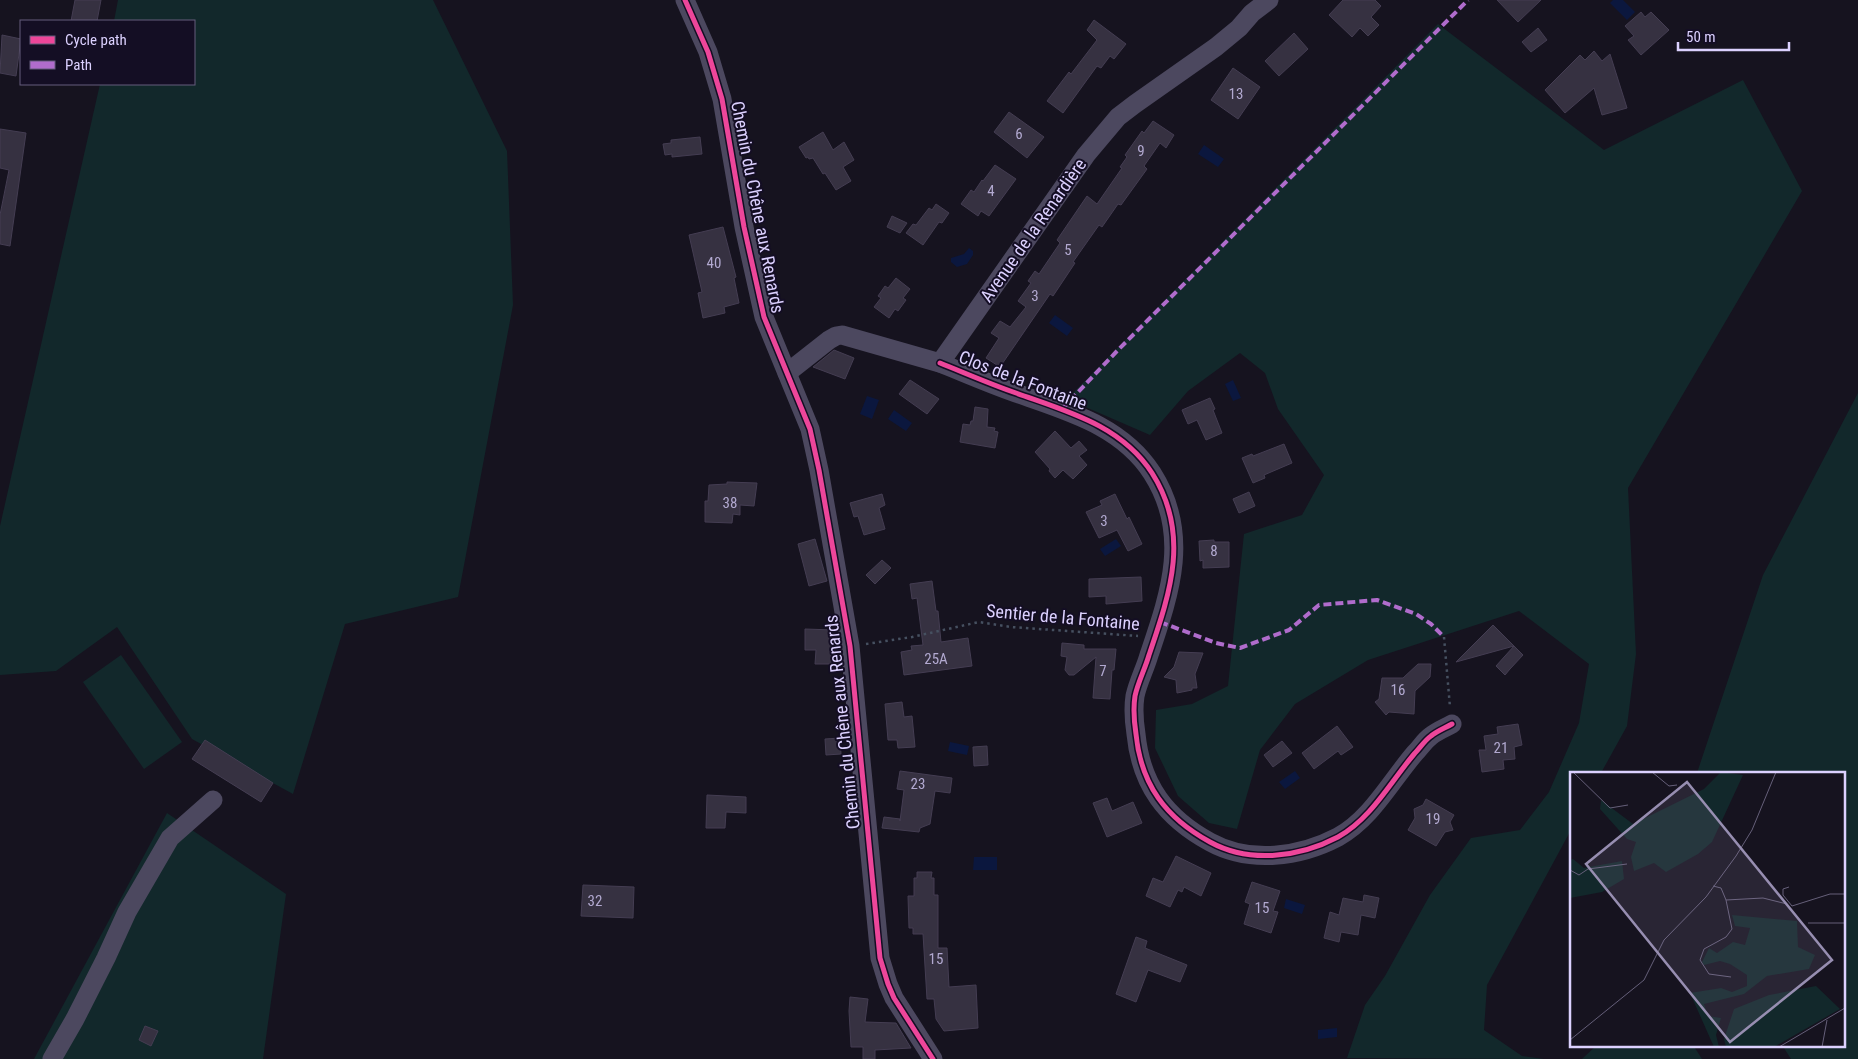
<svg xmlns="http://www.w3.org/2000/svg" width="1858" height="1059" viewBox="0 0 1858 1059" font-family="'Roboto Condensed',sans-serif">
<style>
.green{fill:#12282b}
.water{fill:#0b173e}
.building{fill:#363141;stroke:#443d52}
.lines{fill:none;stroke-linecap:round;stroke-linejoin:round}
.path{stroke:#465060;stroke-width:2.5;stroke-dasharray:2.5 4;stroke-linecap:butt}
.minor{stroke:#4c485f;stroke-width:19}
.quiet{stroke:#b06ccc;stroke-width:4;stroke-dasharray:8 4;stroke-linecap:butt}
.cycleway-casing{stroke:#140e24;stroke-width:8}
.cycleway{stroke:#ed469a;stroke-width:5}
.labels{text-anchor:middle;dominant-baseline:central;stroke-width:4;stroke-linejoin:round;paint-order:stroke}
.number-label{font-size:15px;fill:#b2a9d0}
.street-label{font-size:18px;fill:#dcd1ff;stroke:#140e24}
.inset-road{fill:none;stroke:#655f79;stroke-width:1}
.view{fill:#978eb1;fill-opacity:0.15;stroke:#978eb1;stroke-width:2.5}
.inset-edge{fill:none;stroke:#dcd1ff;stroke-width:2.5}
</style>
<rect width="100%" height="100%" fill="#16131f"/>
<g class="green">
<path d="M118,0H433L507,151L513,305L458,597L345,624L293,794L192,739L117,627L56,671L0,675V526L100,84H194V21H114Z"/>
<path d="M1438,24L1604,150L1743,80L1802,191L1628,488L1636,654L1627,726L1601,773H1572V828L1487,985L1484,1030L1522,1056L1544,1059L1347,1058L1365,1005L1385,976L1430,895L1471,838L1520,830L1549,792L1579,723L1589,664L1519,611L1368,660L1295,704L1260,750L1237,829L1209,823L1178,796L1155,748L1156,710L1192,704L1228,686L1244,534L1302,515L1324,475L1278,409L1265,373L1240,353L1188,391L1150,435L1067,399Z"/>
<path d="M1858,393V1059H1791L1782,1045H1844V773H1697L1763,575Z"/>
<path d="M121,655L182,742L144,769L83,682Z"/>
<path d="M167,813L286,894L263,1059H34Z"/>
<path d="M1597,1045H1693L1702,1059H1582Z"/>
</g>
<g class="water">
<path d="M1613,0H1623L1635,12L1627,20L1610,3Z"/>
<path d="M1204,145L1224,159L1218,167L1198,154Z"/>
<path d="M969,248L973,251V255L967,264L957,267L951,262V258L964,254Z"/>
<path d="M1055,315L1073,328L1067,336L1049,323Z"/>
<path d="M1233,380L1241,398L1233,401L1225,384Z"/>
<path d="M867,396L879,400L872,419L860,414Z"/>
<path d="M894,410L912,423L906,431L888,419Z"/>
<path d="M1116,539L1121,546L1105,556L1100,549Z"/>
<path d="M950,742L969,746L967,755L948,751Z"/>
<path d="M1295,771L1300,778L1285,789L1279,782Z"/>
<path d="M974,857H997V870H973Z"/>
<path d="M1286,899L1305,905L1302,914L1284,908Z"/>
<path d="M1337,1028V1037L1318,1039V1030Z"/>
</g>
<g class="building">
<path d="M75,0H101L97,21H71Z"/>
<path d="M1343,0H1375L1381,6L1371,17L1379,25L1368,36L1360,28L1352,37L1329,15Z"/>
<path d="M1497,0H1541L1518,22Z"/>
<path d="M1641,12L1645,17L1651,12L1669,30L1641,55L1628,40L1634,36L1625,26Z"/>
<path d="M1094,20L1126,44L1114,59L1110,56L1101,68L1097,66L1063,113L1047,101L1069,72L1071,74L1097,40L1087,30Z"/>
<path d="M1538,28L1547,40L1531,52L1522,42Z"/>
<path d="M1294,33L1308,49L1279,76L1265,61Z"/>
<path d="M2,35L21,39L16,76L0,73Z"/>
<path d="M1594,51L1602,61L1610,54L1627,108L1602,115L1594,88L1565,113L1545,90L1580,55L1585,60Z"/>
<path d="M1233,68L1260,87L1238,119L1211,100Z"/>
<path d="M1009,112L1044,137L1027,158L994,132Z"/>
<path d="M1153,121L1174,135L1166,148L1160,143L1144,166L1147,169L1121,205L1118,204L1102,227L1099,225L1073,262L1075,263L1053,296L1050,294L1000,367L986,358L999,338L991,333L1000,321L1010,327L1026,307L1018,301L1031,283L1028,281L1035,271L1039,274L1060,243L1057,240L1087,196L1097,204L1122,168L1120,167L1127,157L1125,155L1142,131L1144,133Z"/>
<path d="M0,129L26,133L10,246L0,244V215L9,170L0,168Z"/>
<path d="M823,132L833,150L844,142L854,160L843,167L851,181L836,190L825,173L823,174L813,158L809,159L808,157L806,158L799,147Z"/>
<path d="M700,137L702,154L672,157V154L665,155L663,144L671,143V140Z"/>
<path d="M995,165L1016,179L989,216L981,211L978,216L961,204L971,190L974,192L982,180L983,181Z"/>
<path d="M936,204L949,213L942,223L939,222L923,245L906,233L913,224L916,225L929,208L932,210Z"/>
<path d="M892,216L907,223L900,233L887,227Z"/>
<path d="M723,227L736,277L734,278L739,303L724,307L725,313L703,318L698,293L702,292L689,235Z"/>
<path d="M896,278L910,289L903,298L906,300L898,311L895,309L889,318L874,307L881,298L878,296L885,286L888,288Z"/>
<path d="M834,350L854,358L845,379L813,367Z"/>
<path d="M910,380L939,399L927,414L899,394Z"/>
<path d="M1210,398L1215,409L1213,410L1222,433L1206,440L1197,420L1188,424L1182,410Z"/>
<path d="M975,407L988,409L987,427L995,428L994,431L998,432L995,448L960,442L963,424L970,425L971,421H973Z"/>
<path d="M1055,431L1071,448L1079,441L1087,450L1079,456L1087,465L1073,479L1063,470L1055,478L1049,471L1050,469L1035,452Z"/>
<path d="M1284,444L1292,463L1264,475L1265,478L1253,483L1242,458L1252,454L1253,456Z"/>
<path d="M727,482L757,483L754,506L740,505V515L733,514L732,523L705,522V501H708L709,485L727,484Z"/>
<path d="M1249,492L1255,506L1239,513L1233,499Z"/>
<path d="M882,494L885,505L879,508L885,529L864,535L858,516L854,517L850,503Z"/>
<path d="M1115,494L1127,519L1129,517L1142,544L1128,551L1117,530L1099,538L1086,512L1102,505L1100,501Z"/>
<path d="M815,539L827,581L809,586L798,544Z"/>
<path d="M1214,540V542H1229V567L1203,568V560L1200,561L1199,541Z"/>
<path d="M882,560L891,568L875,584L866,575Z"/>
<path d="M1141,577L1142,601L1106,604V596L1089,597V579Z"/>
<path d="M932,581L936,611H938L941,642L968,638L972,666L904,675L901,652L912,650L911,646L923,645L917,598L912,599L910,584Z"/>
<path d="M1493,625L1523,655L1510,669L1505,675L1496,666L1514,646L1456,662Z"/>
<path d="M805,629L834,630V664H815L816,650H805Z"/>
<path d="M1062,643L1084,645V649H1116L1114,670H1112L1110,699L1093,698L1096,657L1074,675H1069L1065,670L1067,657L1061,656Z"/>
<path d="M1179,652L1203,653L1195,674L1197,688H1192V690L1177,693L1176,680L1164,677L1174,667Z"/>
<path d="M1418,664H1431L1430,677L1415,691L1414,714L1389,712L1386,715L1375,702L1379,699L1382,678H1403Z"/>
<path d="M902,702L904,717L912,716L915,747L898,748L897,740H888L885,704Z"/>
<path d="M1518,724L1522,745L1514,747L1515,759L1503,760L1504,769L1482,772L1479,750H1486L1484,736L1498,734L1497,727Z"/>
<path d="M1337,726L1353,747L1341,755L1338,751L1314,769L1302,753Z"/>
<path d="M840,738L841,754L826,755L825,739Z"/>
<path d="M205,740L273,783L261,802L192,759Z"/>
<path d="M1282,741L1292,753L1273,767L1264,755Z"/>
<path d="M987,746L988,765L974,766L973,747Z"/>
<path d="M900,771L952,778L950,793L935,791L930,824L920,828L919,832L882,828L884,817L900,819V821L904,790L897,789Z"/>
<path d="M707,795L746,797V813L726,812L725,828H706Z"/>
<path d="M1107,798L1112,811L1133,802L1142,823L1107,837L1093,803Z"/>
<path d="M1426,799L1454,815L1450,822L1453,830L1445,832L1436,846L1408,830L1415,818L1414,809L1423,805Z"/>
<path d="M1176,856L1211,873L1201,896L1184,887L1182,892L1178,890L1170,907L1146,896L1153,878L1163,882Z"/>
<path d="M917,872H932L931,878H934V895H938V948H947L949,987L976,985L978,1028L944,1031L936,1019L934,999H927L923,934H913V928H909L908,896H914V878H917Z"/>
<path d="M1252,882L1280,891L1273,911L1278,912L1271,933L1244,924L1250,904L1245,902Z"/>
<path d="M583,885L634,887L633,918L581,916Z"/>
<path d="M1364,895L1379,898L1375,918L1361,915L1358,935L1341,932L1339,942L1324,938L1330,912L1339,915L1343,898L1363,902Z"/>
<path d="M1136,937L1147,941L1145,948L1187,965L1180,982L1148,970L1136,1002L1116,994Z"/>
<path d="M850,997L868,999L865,1022L896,1023L911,1048L875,1050V1059H863V1047H851L849,1011Z"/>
<path d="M145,1026L158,1031L151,1046L139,1040Z"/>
</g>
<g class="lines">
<g class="path">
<path d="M1444,637L1450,707"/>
<path d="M866,644L912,637L979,622L1011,627L1138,636"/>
</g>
<g class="minor">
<path d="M685,0L708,52L722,99L744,227L764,317L810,429L819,470L850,646L880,958L888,984L894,998L933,1059"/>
<path d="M940,363C965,373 990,384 1016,393C1066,411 1121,425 1152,473C1191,534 1170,593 1149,655C1145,669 1138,682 1135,696C1133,709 1134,721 1136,734C1141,785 1166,818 1210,842C1250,864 1300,857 1338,837C1371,819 1391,781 1415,753C1420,748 1425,740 1431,736C1437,731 1445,728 1452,724"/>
<path d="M787,373L829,340L836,336L842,335L940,363L1086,155L1118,117L1135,104L1216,47L1239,28L1252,13L1269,0"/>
<path d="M52,1059L75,1019L106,958L127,912L170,838L213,800"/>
</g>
<g class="quiet">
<path d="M1062,409L1117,351L1468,0"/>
<path d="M1160,622L1216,643L1240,648L1289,630L1319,605L1377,600L1416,614L1431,624L1444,637"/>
</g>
<g class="cycleway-casing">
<g id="cycleway">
<path d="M685,0L708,52L722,99L744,227L764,317L810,429L819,470L850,646L880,958L888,984L894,998L933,1059"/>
<path d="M940,363C965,373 990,384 1016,393C1066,411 1121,425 1152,473C1191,534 1170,593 1149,655C1145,669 1138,682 1135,696C1133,709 1134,721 1136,734C1141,785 1166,818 1210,842C1250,864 1300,857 1338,837C1371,819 1391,781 1415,753C1420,748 1425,740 1431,736C1437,731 1445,728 1452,724"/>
</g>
</g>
<use href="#cycleway" class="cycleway"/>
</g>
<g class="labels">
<g class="number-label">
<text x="1236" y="94">13</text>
<text x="1019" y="134">6</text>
<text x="1141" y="151">9</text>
<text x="991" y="191">4</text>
<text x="1068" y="250">5</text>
<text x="714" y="263">40</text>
<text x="1035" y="296">3</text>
<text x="730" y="503">38</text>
<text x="1104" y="521">3</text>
<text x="1214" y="551">8</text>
<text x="936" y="659">25A</text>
<text x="1103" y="671">7</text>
<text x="1398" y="690">16</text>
<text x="1501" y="748">21</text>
<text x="918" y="784">23</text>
<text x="1433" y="819">19</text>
<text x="595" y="901">32</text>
<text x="1262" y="908">15</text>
<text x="936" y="959">15</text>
</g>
<g class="street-label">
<text transform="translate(758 207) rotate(79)">Chemin du Chêne aux Renards</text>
<text transform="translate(1033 230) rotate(-55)">Avenue de la Renardière</text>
<text transform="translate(1023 380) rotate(21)">Clos de la Fontaine</text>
<text transform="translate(1063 617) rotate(5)">Sentier de la Fontaine</text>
<text transform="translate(842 722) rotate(-96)">Chemin du Chêne aux Renards</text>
</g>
</g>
<g transform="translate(1570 772)">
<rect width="275" height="275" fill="#16131f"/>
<path d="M151,0L173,3L142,70L128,82L96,100L84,91L64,99L61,85L66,70L57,67L30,37L31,28L63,52L134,17ZM3,87L14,96L52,89L54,107L32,120L0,126V88ZM162,143L227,149L228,175L245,183L239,197L197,204L174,222L134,232L138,244L151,246L146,263L149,275H144L120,221L151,216L162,220L177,214V203L160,192L150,189L134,193L132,190L139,176L147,181L163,170L175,173L180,156L165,154ZM246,214L270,237L204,275H156L154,267L164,237L199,223Z" fill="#12282b"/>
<path class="inset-road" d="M3,0L40,36L58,33M82,0L99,14L107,13M0,98L9,103L18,97L57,92M143,114L151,116L156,128L193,126L217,132M219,115L213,117V123L222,134L260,122H275M156,128L162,157L156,165L134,177L130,188L139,202L161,205M238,151H275M0,268L74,208L94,168L136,125L166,84L182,58L206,0M209,275L275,236M252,275L257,248"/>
<path class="view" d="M117,10L262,188L160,270L16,92Z"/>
<rect width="275" height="275" class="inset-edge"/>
</g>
<rect x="20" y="20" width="175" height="65" fill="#140e24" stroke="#645c7c"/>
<rect x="30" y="36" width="25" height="8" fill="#ed469a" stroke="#645c7c"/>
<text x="65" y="45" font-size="15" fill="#dcd1ff">Cycle path</text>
<rect x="30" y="61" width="25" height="8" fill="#b06ccc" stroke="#645c7c"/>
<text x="65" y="70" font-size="15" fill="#dcd1ff">Path</text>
<path d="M1678 42v8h111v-8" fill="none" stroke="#dcd1ff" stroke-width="2.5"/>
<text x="1686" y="42" font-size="15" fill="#dcd1ff" stroke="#140e24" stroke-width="4" paint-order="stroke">50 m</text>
</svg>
